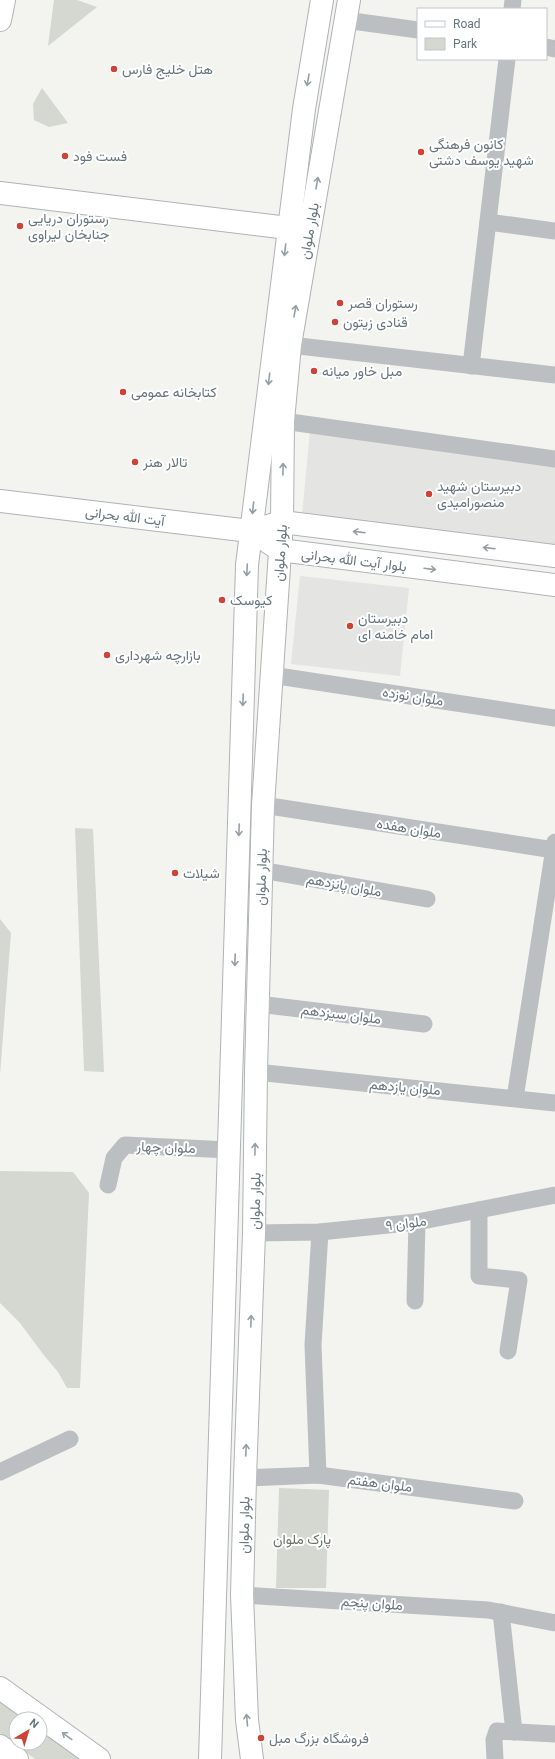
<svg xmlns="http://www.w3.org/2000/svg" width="555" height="1759" viewBox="0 0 555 1759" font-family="Roboto,Vazirmatn,sans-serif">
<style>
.built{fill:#e4e4e3}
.green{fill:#d4d8d0}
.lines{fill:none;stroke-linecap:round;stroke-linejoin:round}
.secondary-casing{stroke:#aeb3b6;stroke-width:24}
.street{stroke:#bbbfc1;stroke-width:17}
.secondary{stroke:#fff;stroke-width:22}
.oneway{stroke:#949fa4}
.poi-dot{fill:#cd4337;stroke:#fff;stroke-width:1.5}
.labels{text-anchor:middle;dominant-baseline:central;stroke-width:4;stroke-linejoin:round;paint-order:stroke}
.poi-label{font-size:14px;fill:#66767d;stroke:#fff;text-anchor:start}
.street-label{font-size:14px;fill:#66767d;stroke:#fff}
.park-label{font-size:14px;fill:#6a7564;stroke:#fff}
</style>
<rect width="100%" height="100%" fill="#f3f3f0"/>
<g class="built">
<path d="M310,431L555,464V556L301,525Z"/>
<path d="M300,576L409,588L400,676L291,664Z"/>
</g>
<g class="green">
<path d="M54,0H77L97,7L48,46Z"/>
<path d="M42,88L68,123L49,127L34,120L33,104Z"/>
<path d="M75,828L93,829L104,1072L84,1071Z"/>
<path d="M0,919L11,933L0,1075Z"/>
<path d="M0,1171L73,1172L89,1193L80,1388H67L58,1372L43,1354L20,1323L0,1303Z"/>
<path d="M279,1488L329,1490L326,1588H276Z"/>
<path d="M0,1692L37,1719H16V1743H40V1721L93,1759H35L0,1733Z"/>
</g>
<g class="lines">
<g class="secondary-casing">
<g id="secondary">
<path d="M0,20L4,0"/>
<path d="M0,193L288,228"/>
<path d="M0,501L250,531L282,522L555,556"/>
<path d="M268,542L280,550L555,585"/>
<path d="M0,1688L99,1759"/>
<path d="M0,1746L17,1759"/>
<path d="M210,1759L247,565L304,109L322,0"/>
<path d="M252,1759L247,1720L242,1595L245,1478L254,1233L256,1072L263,805L282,522L283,421L290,345L349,0"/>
</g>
</g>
<g class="street">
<path d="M512,9L513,0"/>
<path d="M345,20L418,30"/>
<path d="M546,47L555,49"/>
<path d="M488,222L555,231"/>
<path d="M290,345L555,375"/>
<path d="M471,366L507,59"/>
<path d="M283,421L555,459"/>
<path d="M271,675L555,718"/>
<path d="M263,805L554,850"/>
<path d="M261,870L427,899"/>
<path d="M258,1004L424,1024"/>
<path d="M256,1072L555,1103"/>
<path d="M515,1098L555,842"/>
<path d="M108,1185L114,1158L125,1145L229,1150"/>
<path d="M479,1210V1276L519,1280L508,1351"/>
<path d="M254,1233L320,1232L417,1222L555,1195"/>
<path d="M415,1301L417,1222"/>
<path d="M0,1472L70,1439"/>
<path d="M318,1475L313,1345L320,1232"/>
<path d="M245,1478L318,1475L515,1501"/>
<path d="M242,1595L488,1610L555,1623"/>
<path d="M501,1612L514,1732"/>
<path d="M495,1759L494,1740L497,1731L555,1734"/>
</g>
<use href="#secondary" class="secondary"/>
</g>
<defs><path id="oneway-shaft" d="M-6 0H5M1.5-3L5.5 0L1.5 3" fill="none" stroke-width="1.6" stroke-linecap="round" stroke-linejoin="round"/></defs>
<g class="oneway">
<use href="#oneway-shaft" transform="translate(308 80) rotate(100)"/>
<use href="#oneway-shaft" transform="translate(317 183) rotate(-80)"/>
<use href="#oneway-shaft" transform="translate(285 250) rotate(97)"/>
<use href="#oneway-shaft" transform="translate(295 311) rotate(-80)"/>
<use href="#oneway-shaft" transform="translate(269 379) rotate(97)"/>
<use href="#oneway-shaft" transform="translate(283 469) rotate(-89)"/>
<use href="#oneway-shaft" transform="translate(253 508) rotate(97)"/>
<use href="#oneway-shaft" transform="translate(359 532) rotate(-173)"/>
<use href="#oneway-shaft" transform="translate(489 548) rotate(-173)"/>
<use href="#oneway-shaft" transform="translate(430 569) rotate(7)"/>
<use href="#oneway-shaft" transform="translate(247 570) rotate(93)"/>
<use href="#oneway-shaft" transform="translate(243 700) rotate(92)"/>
<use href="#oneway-shaft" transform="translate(239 830) rotate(92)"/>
<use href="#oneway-shaft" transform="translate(235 960) rotate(92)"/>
<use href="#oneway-shaft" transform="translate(255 1149) rotate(-89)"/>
<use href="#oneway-shaft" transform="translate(251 1321) rotate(-88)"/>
<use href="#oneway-shaft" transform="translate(246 1450) rotate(-88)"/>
<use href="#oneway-shaft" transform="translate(247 1720) rotate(-95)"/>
<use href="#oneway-shaft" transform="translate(67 1736) rotate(-144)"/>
</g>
<g class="poi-dot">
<circle cx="114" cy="69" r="4"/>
<circle cx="421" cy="152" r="4"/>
<circle cx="65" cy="156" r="4"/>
<circle cx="20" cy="226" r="4"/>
<circle cx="340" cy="303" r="4"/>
<circle cx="335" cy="322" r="4"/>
<circle cx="314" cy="371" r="4"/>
<circle cx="123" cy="392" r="4"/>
<circle cx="135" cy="462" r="4"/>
<circle cx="429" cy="494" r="4"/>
<circle cx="222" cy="600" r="4"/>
<circle cx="350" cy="626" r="4"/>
<circle cx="107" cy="655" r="4"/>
<circle cx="175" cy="873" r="4"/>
<circle cx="261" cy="1738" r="4"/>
</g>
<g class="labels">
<g class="poi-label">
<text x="122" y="69">هتل خلیج فارس</text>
<text x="429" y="144">کانون فرهنگی<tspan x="429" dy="16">شهید یوسف دشتی</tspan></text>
<text x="73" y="156">فست فود</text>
<text x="28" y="218">رستوران دریایی<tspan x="28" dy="16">جنابخان لیراوی</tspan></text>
<text x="348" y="303">رستوران قصر</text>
<text x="343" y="322">قنادى زیتون</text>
<text x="322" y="371">مبل خاور میانه</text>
<text x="131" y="392">کتابخانه عمومی</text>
<text x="143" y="462">تالار هنر</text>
<text x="437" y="486">دبیرستان شهید<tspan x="437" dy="16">منصورامیدی</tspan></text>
<text x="230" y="600">کیوسک</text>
<text x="358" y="618">دبیرستان<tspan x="358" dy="16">امام خامنه ای</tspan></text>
<text x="115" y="655">بازارچه شهرداری</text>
<text x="183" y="873">شیلات</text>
<text x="269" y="1738">فروشگاه بزرگ مبل</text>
</g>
<g class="street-label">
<text transform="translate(309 231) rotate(-80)">بلوار ملوان</text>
<text transform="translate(125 516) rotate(7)">آیت الله بحرانی</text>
<text transform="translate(280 553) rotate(-86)">بلوار ملوان</text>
<text transform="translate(354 560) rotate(7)">بلوار آیت الله بحرانی</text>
<text transform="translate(413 696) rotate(9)">ملوان نوزده</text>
<text transform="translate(409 828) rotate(9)">ملوان هفده</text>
<text transform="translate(261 877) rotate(-88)">بلوار ملوان</text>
<text transform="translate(344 885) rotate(10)">ملوان پانزدهم</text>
<text transform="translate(341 1014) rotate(7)">ملوان سیزدهم</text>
<text transform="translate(405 1087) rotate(5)">ملوان یازدهم</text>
<text transform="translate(166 1147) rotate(2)">ملوان چهار</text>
<text transform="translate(255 1201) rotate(-89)">بلوار ملوان</text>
<text transform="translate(406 1223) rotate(-7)">ملوان ۹</text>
<text transform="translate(380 1483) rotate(7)">ملوان هفتم</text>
<text transform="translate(244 1525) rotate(-89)">بلوار ملوان</text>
<text transform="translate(372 1603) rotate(4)">ملوان پنجم</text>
</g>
<g class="park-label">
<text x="302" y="1539">پارک ملوان</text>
</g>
</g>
<rect x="417" y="8" width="130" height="52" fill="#ffffff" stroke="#c2c8cb"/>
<rect x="425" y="21" width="20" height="6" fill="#ffffff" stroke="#c2c8cb"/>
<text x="453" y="28" font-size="12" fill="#66767d">Road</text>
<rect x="425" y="38" width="20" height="12" fill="#d4d8d0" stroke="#c2c8cb"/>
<text x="453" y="48" font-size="12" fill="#66767d">Park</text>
<g transform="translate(28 1731) rotate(38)"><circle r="19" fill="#ffffff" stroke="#c2c8cb"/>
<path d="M0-3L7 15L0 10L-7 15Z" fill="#cd4337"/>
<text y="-6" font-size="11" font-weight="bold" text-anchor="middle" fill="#66767d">N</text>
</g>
</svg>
